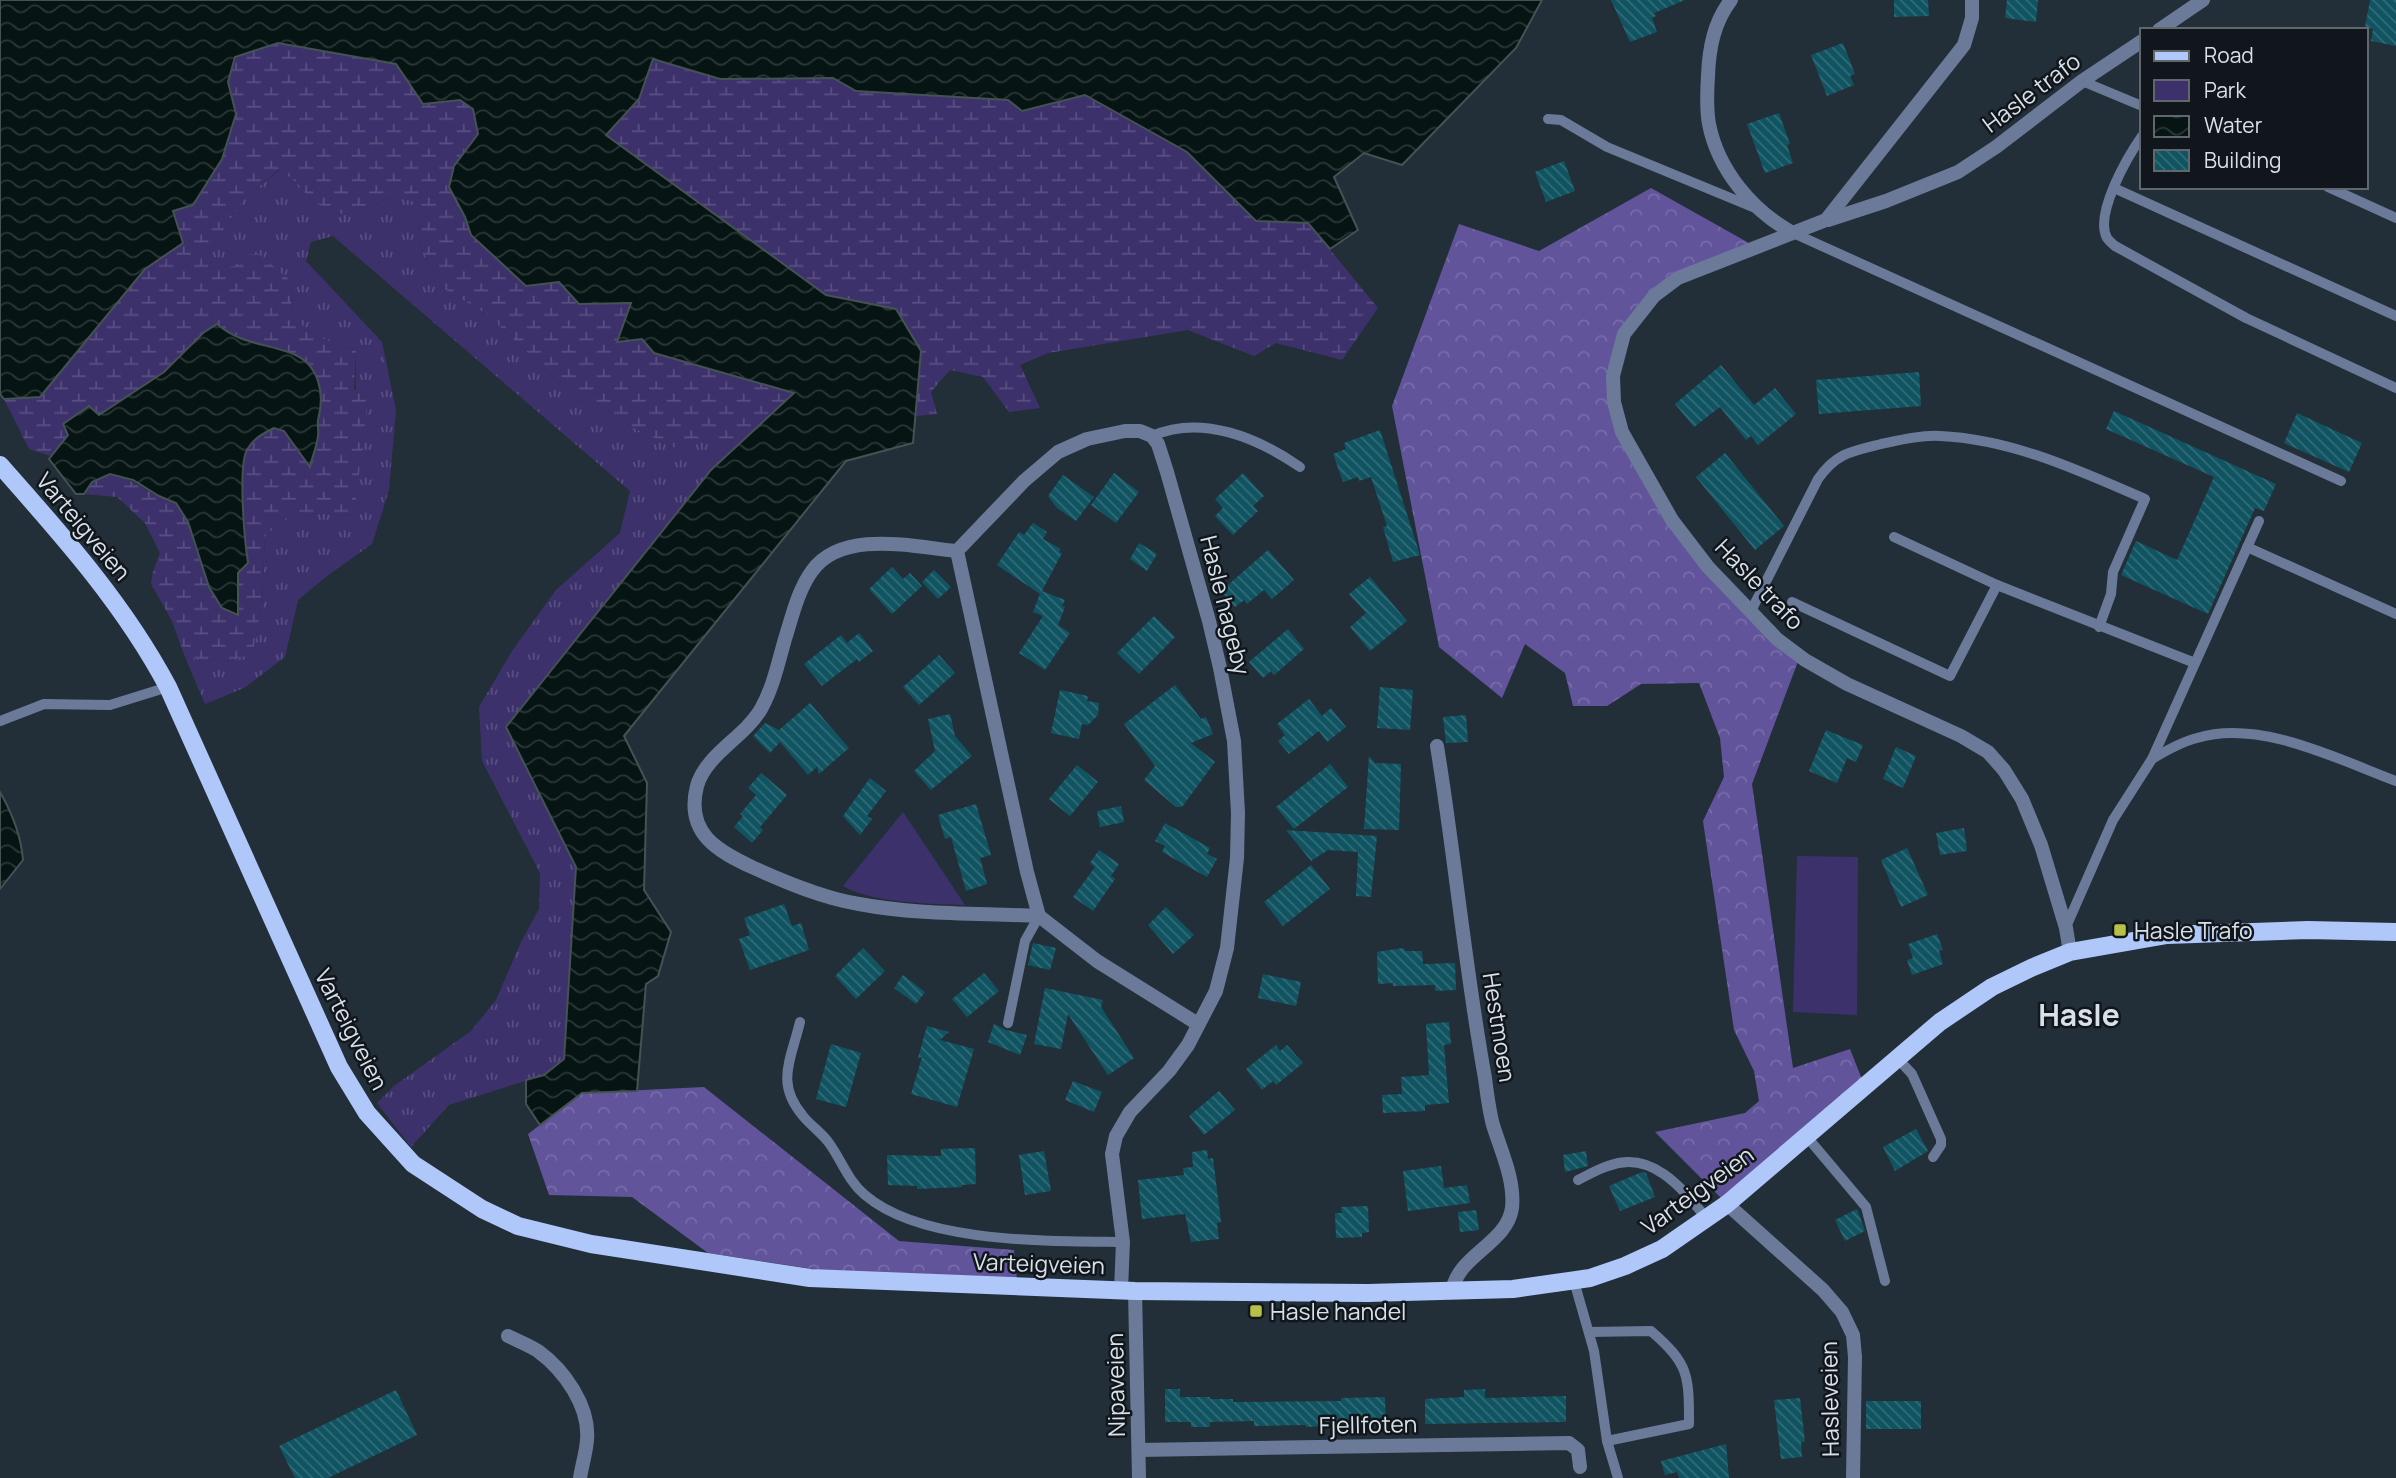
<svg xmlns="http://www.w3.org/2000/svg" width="2396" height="1478" viewBox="0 0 2396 1478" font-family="Manrope,sans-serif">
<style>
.grass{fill:url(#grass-tufts)}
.forest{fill:url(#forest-crowns)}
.wetland{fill:url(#wetland-marsh)}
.park{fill:#3d316c}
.water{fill:url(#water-waves);stroke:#455254;stroke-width:2}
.building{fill:url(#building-back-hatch)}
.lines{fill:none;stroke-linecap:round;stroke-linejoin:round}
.service{stroke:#6b7a98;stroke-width:10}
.minor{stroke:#6b7a98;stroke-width:14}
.primary{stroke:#afc7f9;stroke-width:18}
.poi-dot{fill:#b7c147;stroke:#10161b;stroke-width:2.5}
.labels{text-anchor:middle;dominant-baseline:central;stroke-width:5;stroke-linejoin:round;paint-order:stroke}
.street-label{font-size:23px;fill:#d9e1e8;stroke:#10161b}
.poi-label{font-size:23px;fill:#d9e1e8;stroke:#10161b;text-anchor:start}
.district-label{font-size:30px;font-weight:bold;fill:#d9e1e8;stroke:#10161b}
</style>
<defs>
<pattern id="grass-tufts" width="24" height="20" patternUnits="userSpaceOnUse" patternTransform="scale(1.75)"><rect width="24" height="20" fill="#3d316c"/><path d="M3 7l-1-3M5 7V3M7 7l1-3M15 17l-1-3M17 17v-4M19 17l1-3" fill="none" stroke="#584f81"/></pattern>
<pattern id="forest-crowns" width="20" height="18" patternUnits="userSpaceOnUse" patternTransform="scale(1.75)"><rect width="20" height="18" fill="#61549b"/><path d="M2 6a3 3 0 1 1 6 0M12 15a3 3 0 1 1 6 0" fill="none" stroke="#776ca9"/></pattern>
<pattern id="wetland-marsh" width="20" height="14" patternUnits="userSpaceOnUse" patternTransform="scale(1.75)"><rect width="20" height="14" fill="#3d316c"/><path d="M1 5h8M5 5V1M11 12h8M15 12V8" fill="none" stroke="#584f81"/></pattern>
<pattern id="water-waves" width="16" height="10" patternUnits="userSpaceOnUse" patternTransform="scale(1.75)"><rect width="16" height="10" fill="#061514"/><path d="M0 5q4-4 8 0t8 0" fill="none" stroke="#2a3736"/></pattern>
<pattern id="building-back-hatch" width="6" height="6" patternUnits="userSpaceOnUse" patternTransform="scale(1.75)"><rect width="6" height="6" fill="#105461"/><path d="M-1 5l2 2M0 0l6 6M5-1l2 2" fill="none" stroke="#326c78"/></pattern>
</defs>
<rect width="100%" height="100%" fill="#222f39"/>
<path class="grass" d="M281,169L300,186L312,202L364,209L396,196L418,203L421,248L443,288L488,315L577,400L675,448L711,440L732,451L711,470L506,727L576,867L564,1059L544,1075L449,1105L411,1147L377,1103L394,1086L471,1031L496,1000L521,942L539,909L540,873L482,761L479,707L512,651L556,590L620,533L630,491L333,236L311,242L306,261L382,342L396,410L389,490L372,544L327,576L298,600L285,657L244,688L205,704L185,657C208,661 232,665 253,652L262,603L265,536L293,512L354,516L356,350L314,336L291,315L292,282L235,266L207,268L214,245L244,198Z"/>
<g class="forest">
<path d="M1651,188L1756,247L1678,278L1624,334L1614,402L1672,520L1800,656L1752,784L1793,1068L1850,1049L1865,1087L1727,1204L1655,1132L1745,1113L1759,1101L1754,1071L1734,1030L1703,821L1724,777L1720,738L1699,683L1641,684L1607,706H1573L1565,673L1525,644L1502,698L1439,647L1392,406L1459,224L1539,251Z"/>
<path d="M704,1087L899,1241L1014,1250L1017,1280L826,1271L708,1253L632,1197L549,1195L528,1134L582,1093Z"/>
</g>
<g class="wetland">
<path d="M278,43L396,64L423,103L460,100L473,109L478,134L454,166L449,187L465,217L471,235L559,282L580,304L631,303L617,341L642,339L654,353L795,393L732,451L711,440L675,448L577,400L488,315L443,288L421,248L418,203L395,196L364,209L353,218L312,202L300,186L280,169L244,198L214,245L208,268L235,266L243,255L259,254L292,282L291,315L314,336L356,350L354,390L368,398L354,516L293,512L265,536L262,603L253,652C232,665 208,661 185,657L172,621L151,584L153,571L160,553L145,523L117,497L84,494C106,459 130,482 158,496C164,499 173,499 178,504C192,520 190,542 200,559C210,576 225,591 237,607L238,573L248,563C245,543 237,463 248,448C255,438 264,433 274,428L284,431L309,466L318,437L315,371L294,354L231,336L203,333L164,372L99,416L89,406L63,424L68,435L51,456L29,449L4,399L40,397L145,269L182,243L173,211L236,114L228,82L235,57Z"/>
<path d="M653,59L720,79L833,78L856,91L1008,100L1022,111L1085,95L1187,152L1256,221L1308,223L1378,308L1342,360L1276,343L1254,356L1188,330L1048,353L1020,365L1040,408L1009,412L983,377L950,370L931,392L937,414L916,416L921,351L896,309L826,295L606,135L639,99Z"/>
</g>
<g class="park">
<path d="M903,812L965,905C931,904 872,903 843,886Z"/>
<path d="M1797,856L1858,857L1857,1015L1793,1012Z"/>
</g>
<g class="water">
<path d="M0,0H1542L1516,48L1402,165L1364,153L1334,177L1358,230L1330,249L1308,223L1256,221L1187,152L1085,95L1022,111L1008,100L856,91L833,78L720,79L653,59L639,99L606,135L826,295L896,309L921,351L913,443L846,461L624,736L647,783L644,890L671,932L658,976L646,984L637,1091L582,1093L540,1125L526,1104V1080L544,1075L564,1059L576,867L506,727L711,470L794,393L654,353L642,339L617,342L631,303L579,304L559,282L526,286L471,235L465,217L449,187L454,166L478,134L473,109L460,100L423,104L396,64L278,43L235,57L228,82L236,114L222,159L193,205L173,211L183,243L145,269L40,397L4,399L0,394Z"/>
<path d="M217,324C240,344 264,343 291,353C320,364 325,394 318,420C317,424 319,431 318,436C317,446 312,457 310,467L284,431L274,428C264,433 254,438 248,448C237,463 245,543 248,563L238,573V615L222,608L209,587L188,522L176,503L159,496L133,480L110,474L92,482L84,494H76L49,459L68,435L63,424L89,406L99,415L164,372L203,333Z"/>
<path d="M0,792C12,813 21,835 23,860L0,889Z"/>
</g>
<g class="building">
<path d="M1611,0H1685L1654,13L1656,16L1652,18L1657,32L1630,42Z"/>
<path d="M1894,0H1928L1929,16L1894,17Z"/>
<path d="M2007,0H2038L2036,22L2005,18Z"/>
<path d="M2370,0H2396V46L2371,41L2373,29L2365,27Z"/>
<path d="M1843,43L1855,74L1850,76L1854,85L1827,96L1811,55Z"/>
<path d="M1779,113L1790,144L1787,145L1793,163L1765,173L1747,124Z"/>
<path d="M1564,161L1575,191L1546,202L1535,172Z"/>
<path d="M1721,365L1754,405L1775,388L1796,414L1758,445L1751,436L1746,440L1720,407L1694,427L1675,404Z"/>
<path d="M1919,372L1921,406L1819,414L1816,380Z"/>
<path d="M2114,411L2276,484L2264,511L2255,508L2208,614L2121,575L2136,541L2177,560L2214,477L2106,429Z"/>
<path d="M2297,413L2362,443L2349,472L2284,443Z"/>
<path d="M1380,430L1420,555L1393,562L1383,527L1387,526L1371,477L1359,481L1358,477L1343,482L1333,454L1346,449L1344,443Z"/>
<path d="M1725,453L1784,526L1755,550L1696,477Z"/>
<path d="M1114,473L1139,492L1116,523L1091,505Z"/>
<path d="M1243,473L1264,496L1253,506L1258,511L1233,535L1215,516L1223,508L1215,499Z"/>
<path d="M1063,475L1094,497L1076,521L1057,508L1048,496Z"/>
<path d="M1033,523L1047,532L1043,539L1061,549L1059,552L1062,553L1042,591L1065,600L1062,606L1065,607L1058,625L1070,633L1045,670L1019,653L1043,616L1033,612L1041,591L1040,594L997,565L1019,532L1024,535Z"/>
<path d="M1139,543L1157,554L1147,571L1130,559Z"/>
<path d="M1268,550L1294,580L1272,599L1264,590L1247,604L1244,600L1235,607L1221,591Z"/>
<path d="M892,567L903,579L910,573L922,586L892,614L869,589Z"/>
<path d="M934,570L951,587L938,599L922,582Z"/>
<path d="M1370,577L1407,621L1370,651L1350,627L1366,613L1349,594Z"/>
<path d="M1154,616L1175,637L1139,674L1117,653Z"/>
<path d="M1288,629L1304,649L1274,675L1271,671L1263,678L1249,662Z"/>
<path d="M859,633L873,651L859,662L857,659L822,686L804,664L841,635L847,643Z"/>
<path d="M939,655L955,673L919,705L903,687Z"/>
<path d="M1175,685L1201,719L1206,717L1213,734L1191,743L1215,762L1182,807H1176L1144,780L1155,766L1124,724Z"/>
<path d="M1380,687L1413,690L1410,730L1377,728Z"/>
<path d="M1060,690L1088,696L1087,701L1099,703L1098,715L1088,725L1082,724L1079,739L1051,733Z"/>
<path d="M1309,699L1322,716L1331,708L1346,727L1327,742L1319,731L1289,754L1278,741L1285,735L1277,724Z"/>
<path d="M810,703L849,748L819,774L817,767L808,775L780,742L770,753L753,736L765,723L779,730Z"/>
<path d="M950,714L955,736L972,756L931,790L914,771L935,751L928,719Z"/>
<path d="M1466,715L1468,742L1446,743L1443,717Z"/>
<path d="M1826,730L1863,745L1856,762L1847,758L1837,783L1809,771Z"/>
<path d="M1896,747L1916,756L1903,788L1883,779Z"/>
<path d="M1369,756L1375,763L1401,764L1399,830L1364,829Z"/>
<path d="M1330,764L1348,787L1294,829L1276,807Z"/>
<path d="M1077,765L1098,782L1070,816L1049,799Z"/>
<path d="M761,773L787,795L760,827L763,830L752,843L734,827L743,816L740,814L756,795L748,788Z"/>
<path d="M870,778L886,791L867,816L872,819L860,835L843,816Z"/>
<path d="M976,804L991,855L980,858L987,884L966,891L951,837L945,839L938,815Z"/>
<path d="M1121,806L1124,822L1100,827L1097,811Z"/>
<path d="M1165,823L1210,848L1207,854L1217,859L1207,877L1162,852L1165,846L1155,841Z"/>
<path d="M1964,828L1967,851L1940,855L1936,833Z"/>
<path d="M1286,830L1377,836L1371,897L1356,896L1358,852L1328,850L1311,861Z"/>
<path d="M1907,848L1928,895L1901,907L1881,860Z"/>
<path d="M1099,850L1119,864L1111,876L1115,879L1093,911L1073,897L1095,867L1090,863Z"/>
<path d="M1311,865L1330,889L1283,926L1264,902Z"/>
<path d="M784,904L792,926L801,923L809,950L750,970L739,939L750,935L744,918Z"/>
<path d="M1166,907L1194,935L1173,954L1148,925Z"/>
<path d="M1937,934L1943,950L1939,951L1943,964L1912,975L1907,960L1913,958L1908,944Z"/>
<path d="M1033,943L1056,948L1050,970L1028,965Z"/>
<path d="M863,948L885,971L856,999L835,976Z"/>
<path d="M1403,948L1406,951H1422L1423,964L1455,963L1456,990L1435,991V985L1393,986V983L1378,984L1377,952Z"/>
<path d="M984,973L999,991L967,1017L952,999Z"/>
<path d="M1263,974L1301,982L1296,1006L1258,998Z"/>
<path d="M903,975L925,992L916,1004L894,988Z"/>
<path d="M1045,988L1103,1000L1101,1007L1134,1058L1108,1075L1068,1014L1061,1049L1034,1044Z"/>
<path d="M1449,1022L1451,1044L1444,1045L1449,1103L1425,1105V1111L1383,1113L1382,1095L1402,1094L1401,1077L1429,1075L1426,1024Z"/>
<path d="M994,1024L1006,1030L1027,1035L1020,1055L988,1042Z"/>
<path d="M927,1026L949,1032L940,1040L974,1049L957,1107L911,1094L922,1057L918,1058Z"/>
<path d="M831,1044L861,1053L846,1107L816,1099Z"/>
<path d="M1276,1045L1280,1051L1287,1045L1303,1063L1276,1085L1273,1081L1262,1090L1246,1069Z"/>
<path d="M1073,1081L1102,1092L1094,1112L1065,1100Z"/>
<path d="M1219,1091L1235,1110L1204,1135L1189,1116Z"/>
<path d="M1916,1129L1928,1151L1895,1171L1883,1147Z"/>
<path d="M975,1148L976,1184L962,1185V1187L917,1189V1186L888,1185L887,1155L941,1156V1149Z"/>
<path d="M1207,1150L1208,1159L1213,1158L1221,1222L1217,1223L1219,1239L1191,1242L1185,1214L1142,1219L1138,1180L1184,1175L1183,1168L1193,1167L1192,1152Z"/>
<path d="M1044,1151L1051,1191L1025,1195L1019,1155Z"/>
<path d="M1586,1151L1588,1166L1565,1172L1563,1155Z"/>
<path d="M1441,1166L1444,1188L1467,1185L1470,1203L1408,1211L1403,1171Z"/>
<path d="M1642,1172L1646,1173L1655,1197L1620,1211L1609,1186Z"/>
<path d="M1368,1206L1369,1232L1362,1233V1237L1336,1238L1335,1213H1342L1341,1207Z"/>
<path d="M1857,1209L1865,1231L1845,1241L1835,1220Z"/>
<path d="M1476,1210L1479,1230L1460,1232L1458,1212Z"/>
<path d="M1165,1389H1180V1397H1210V1399H1233V1402L1341,1401V1398L1385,1397L1386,1423L1306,1427L1305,1425L1254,1426V1421L1210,1422V1427H1191V1422H1165Z"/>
<path d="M1485,1389V1398L1566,1396V1422L1425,1424V1399L1464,1397V1390Z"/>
<path d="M396,1390L417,1435L328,1478H295L279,1446Z"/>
<path d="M1800,1398L1805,1442H1801L1802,1457L1781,1459L1774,1400Z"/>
<rect x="1866" y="1401" width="55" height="28"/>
<path d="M1726,1444L1729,1478H1679L1677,1472L1665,1475L1661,1461Z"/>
</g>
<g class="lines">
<g class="service">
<path d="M2082,81L2142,106"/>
<path d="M1548,119L1561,120L1607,147L1755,208"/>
<path d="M2142,136C2128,156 2094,214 2107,238C2109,241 2112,243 2115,246L2246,318L2396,388"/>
<path d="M2328,187L2396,218"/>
<path d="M2114,188L2396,316"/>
<path d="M1791,232L2341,481"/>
<path d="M1152,436C1202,414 1258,438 1300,467"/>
<path d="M1894,537L1997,585L2195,663"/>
<path d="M2247,547L2396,614"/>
<path d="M1792,602L1950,676L1997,585"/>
<path d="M1750,613L1818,479C1836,453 1852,451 1881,444C1900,440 1920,435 1940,436C2012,439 2080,471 2145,499L2113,572L2111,594L2099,627"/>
<path d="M0,721L44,704L110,705L168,687"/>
<path d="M2152,759C2167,750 2181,742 2197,738C2260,719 2337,759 2396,781"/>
<path d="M2066,927L2113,820L2152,759L2259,521"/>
<path d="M800,1022C791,1060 775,1083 803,1116C811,1126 822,1133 829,1143C842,1161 848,1181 865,1195C922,1244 1051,1241 1123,1242"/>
<path d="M1008,1023L1025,941L1039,916"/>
<path d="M1898,1059L1912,1074L1941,1139V1145L1933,1157"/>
<path d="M1807,1137L1866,1207L1885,1281"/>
<path d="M1578,1180C1588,1175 1598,1169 1608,1166C1652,1149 1683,1189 1707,1219"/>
<path d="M1574,1281L1594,1351L1607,1441L1618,1478"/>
<path d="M1589,1332L1651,1331C1689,1364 1689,1375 1689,1424L1607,1441"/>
</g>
<g class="minor">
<path d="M1731,0C1714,22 1709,48 1708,76C1707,92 1706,108 1709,124C1718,170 1752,210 1791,232"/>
<path d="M1972,0V18L1964,45L1826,220L1678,278L1654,296L1624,334L1613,376L1614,402L1622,432L1672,520L1708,567L1777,639L1805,660L1847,684L1961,736L1988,752L2004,770L2022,799L2041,845L2066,928L2070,952"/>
<path d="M2159,30L2203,0"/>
<path d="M1828,220L1886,201L1958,172L1996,147L2082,81L2142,41"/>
<path d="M957,551C914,547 842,529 812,571C798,590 792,617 785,639C778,663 773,688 761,709C744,738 706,754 697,786C685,833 717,851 754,868C787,883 823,898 859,904C917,915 979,913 1039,916"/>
<path d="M1437,746C1455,857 1465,968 1485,1078C1487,1094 1489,1110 1493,1125C1501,1151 1515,1180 1512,1208C1507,1244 1457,1255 1452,1292"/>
<path d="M1727,1204L1823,1290L1842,1312L1853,1335L1855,1357L1853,1478"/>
<path d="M1121,1290L1123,1242L1112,1154L1116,1136L1130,1112L1169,1071L1188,1045L1216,991L1227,948L1237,858L1238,813L1234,741L1220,668L1209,621L1167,472L1158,444L1152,436L1140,431H1125L1087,439L1058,452L1024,481L957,551L1027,872L1039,916L1097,961L1198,1024"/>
<path d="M1135,1291L1139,1478"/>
<path d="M508,1336C518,1341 529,1345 538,1351C564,1370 590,1406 587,1440C586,1453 582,1465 580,1478"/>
<path d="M1139,1450L1569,1443L1578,1450L1580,1467"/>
</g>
<path class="primary" d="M0,465C62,535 124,604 168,687L339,1067L367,1113L413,1164L482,1209L518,1226L591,1244L810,1278L1135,1291L1368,1293L1513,1289L1590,1278L1625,1266L1662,1249L1727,1204L1940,1022L1992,987L2031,968L2070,952L2167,935L2308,930L2396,932"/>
</g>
<g class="poi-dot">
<rect x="2113" y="923" width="14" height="14" rx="3.5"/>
<rect x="1249" y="1304" width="14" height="14" rx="3.5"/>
</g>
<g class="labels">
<g class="street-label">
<text transform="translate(2031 92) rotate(-37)">Hasle trafo</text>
<text transform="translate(84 526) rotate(50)">Varteigveien</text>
<text transform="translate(1760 584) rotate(46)">Hasle trafo</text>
<text transform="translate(1226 605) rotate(76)">Hasle hageby</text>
<text transform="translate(1500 1027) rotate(81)">Hestmoen</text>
<text transform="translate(352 1029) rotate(63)">Varteigveien</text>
<text transform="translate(1697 1190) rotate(-36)">Varteigveien</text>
<text transform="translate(1039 1263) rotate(2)">Varteigveien</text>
<text transform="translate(1115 1385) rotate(-91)">Nipaveien</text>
<text transform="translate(1829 1399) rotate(-91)">Hasleveien</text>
<text transform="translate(1368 1424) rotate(-1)">Fjellfoten</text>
</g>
<g class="poi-label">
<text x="2134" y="930">Hasle Trafo</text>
<text x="1270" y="1311">Hasle handel</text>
</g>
<g class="district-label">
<text x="2079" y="1014">Hasle</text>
</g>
</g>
<rect x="2140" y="28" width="228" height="161" fill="#10161b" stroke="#60676d" stroke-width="2"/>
<rect x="2154" y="51" width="35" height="10" fill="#afc7f9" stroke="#60676d" stroke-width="2"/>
<text x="2204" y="63" font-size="21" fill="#d9e1e8">Road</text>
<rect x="2154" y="80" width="35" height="21" fill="#3d316c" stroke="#60676d" stroke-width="2"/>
<text x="2204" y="98" font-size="21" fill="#d9e1e8">Park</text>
<rect x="2154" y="116" width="35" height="21" fill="url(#water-waves)" stroke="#60676d" stroke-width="2"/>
<text x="2204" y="133" font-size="21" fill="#d9e1e8">Water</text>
<rect x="2154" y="150" width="35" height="21" fill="url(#building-back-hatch)" stroke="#60676d" stroke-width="2"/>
<text x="2204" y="168" font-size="21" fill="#d9e1e8">Building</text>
</svg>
